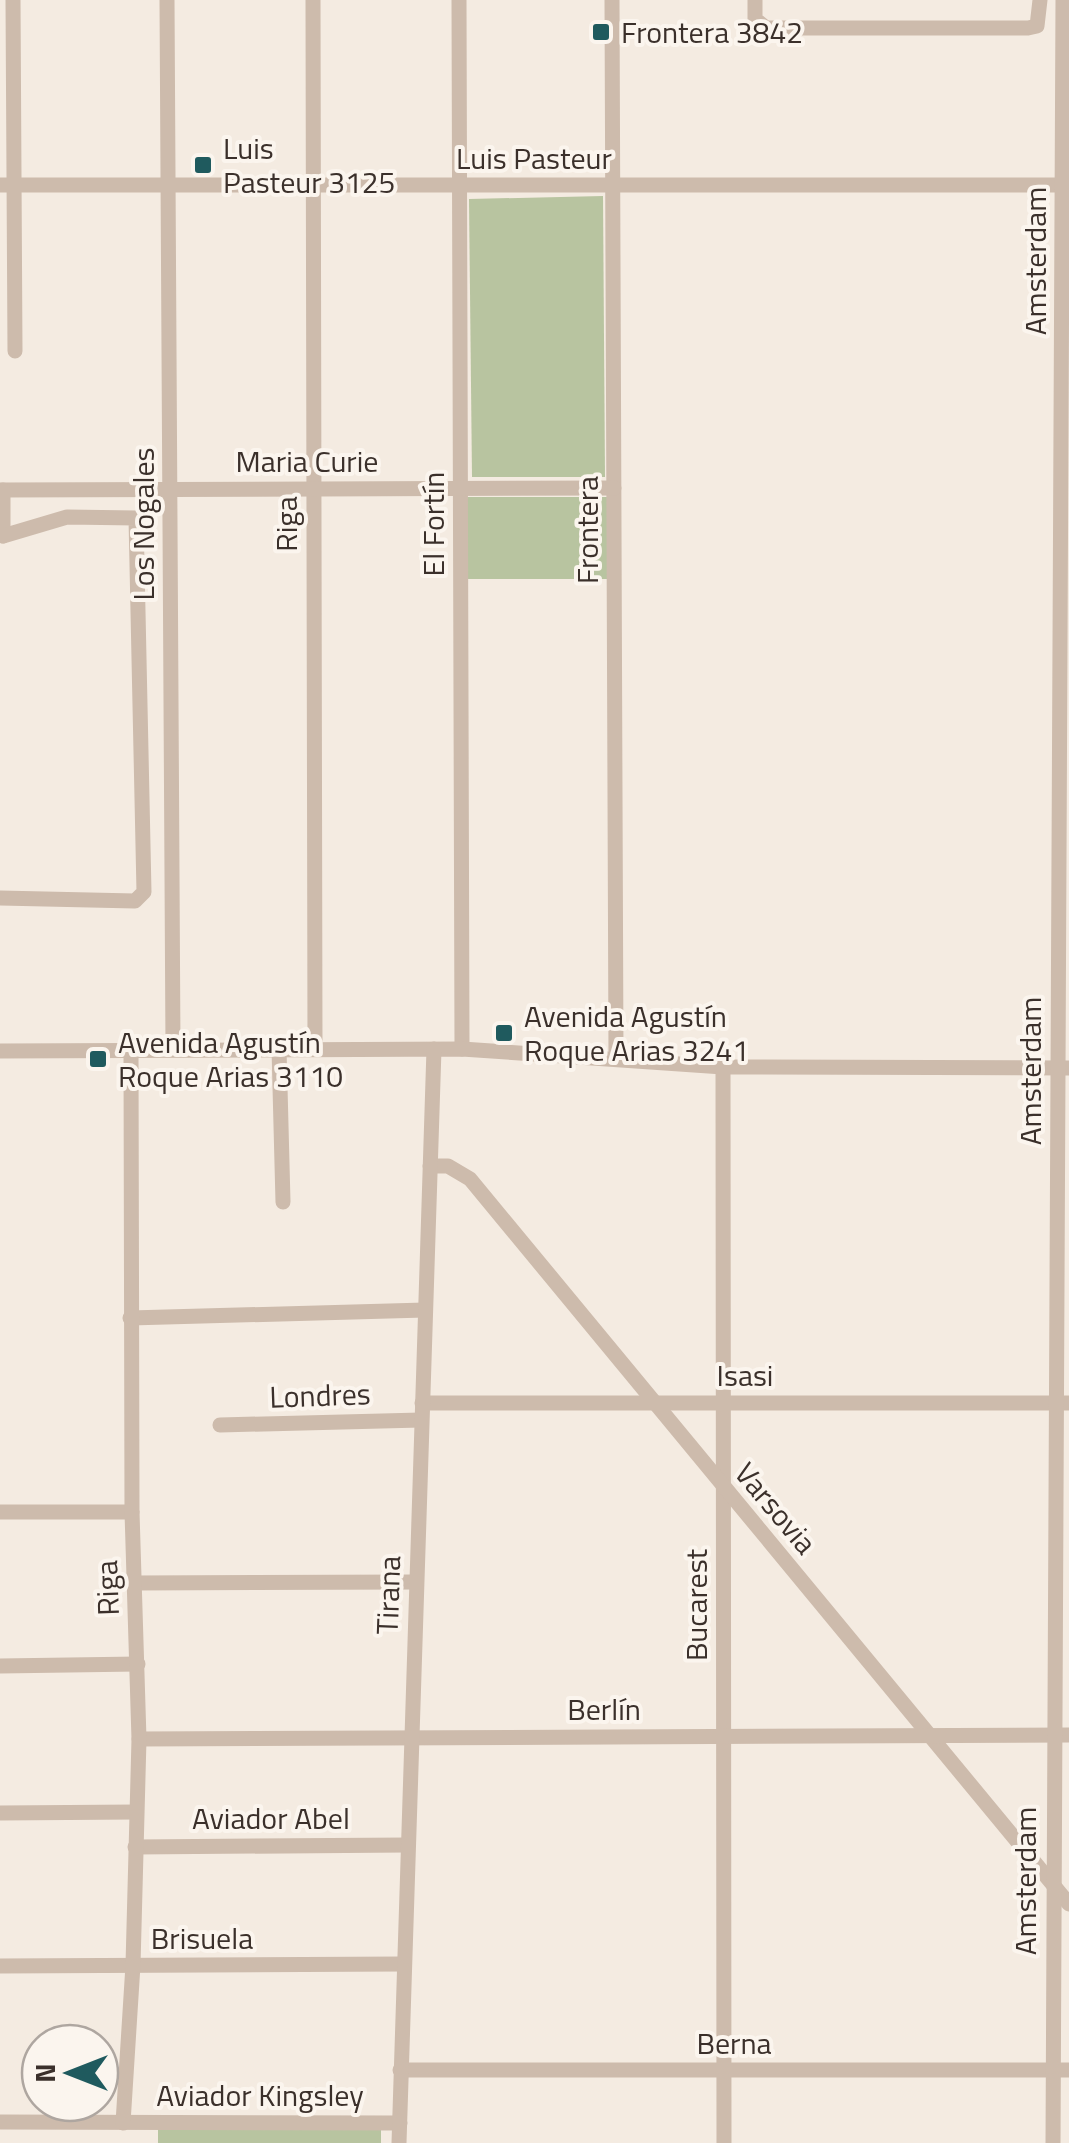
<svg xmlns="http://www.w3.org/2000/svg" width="1069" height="2143" viewBox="0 0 1069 2143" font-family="'Titillium Web',sans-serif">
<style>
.green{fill:#b8c4a0}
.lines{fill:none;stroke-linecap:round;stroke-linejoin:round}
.minor{stroke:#cdbbac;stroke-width:15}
.poi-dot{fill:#1f5a5e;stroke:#fbf5ee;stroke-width:4}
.labels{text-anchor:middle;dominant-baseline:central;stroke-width:8;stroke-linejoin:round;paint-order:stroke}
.poi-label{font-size:30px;fill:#3b302b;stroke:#fbf5ee;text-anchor:start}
.street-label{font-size:30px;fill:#3b302b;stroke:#fbf5ee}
</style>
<rect width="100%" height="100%" fill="#f4ebe1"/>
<g class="green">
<path d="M603,196L605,477H472L469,199Z"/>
<path d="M467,497H609L608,579H467Z"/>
<rect x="158" y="2127" width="223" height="16"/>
</g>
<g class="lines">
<g class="minor">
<path d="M13,0L15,351"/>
<path d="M167,0L173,1049"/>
<path d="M313,0L315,1049"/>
<path d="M459,0L462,1049"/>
<path d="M612,0L616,1059"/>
<path d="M755,0V19L766,28H1028L1037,26L1040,0"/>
<path d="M0,185H1069"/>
<path d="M0,490L614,488"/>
<path d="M0,535L3,536V490"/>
<path d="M0,898L135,901L144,892L136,518L67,517L3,536"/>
<path d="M279,1049L283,1202"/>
<path d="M0,1051L462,1049L723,1067L1069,1068"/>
<path d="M723,1067L724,2143"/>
<path d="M430,1166H448L470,1179L1069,1904"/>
<path d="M130,1318L425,1310"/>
<path d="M422,1403H1069"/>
<path d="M220,1425L421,1420"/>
<path d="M0,1512H132"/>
<path d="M134,1583L416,1582"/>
<path d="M0,1666L138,1664"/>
<path d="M139,1739L1069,1735"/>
<path d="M0,1813L136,1812"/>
<path d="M135,1847L407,1845"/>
<path d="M0,1966L403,1964"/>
<path d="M400,2070H1069"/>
<path d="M0,2122L400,2123"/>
<path d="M123,2123L133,1965L139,1739L132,1512L131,1050"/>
<path d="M399,2143L434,1049"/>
<path d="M1053,2143L1063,0"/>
</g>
</g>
<g class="poi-dot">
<rect x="591" y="22" width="20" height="20" rx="5"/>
<rect x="193" y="155" width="20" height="20" rx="5"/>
<rect x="494" y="1023" width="20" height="20" rx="5"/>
<rect x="88" y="1049" width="20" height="20" rx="5"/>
</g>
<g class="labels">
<g class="poi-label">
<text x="621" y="32">Frontera 3842</text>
<text x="223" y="148">Luis<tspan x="223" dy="34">Pasteur 3125</tspan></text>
<text x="524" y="1016">Avenida Agustín<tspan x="524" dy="34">Roque Arias 3241</tspan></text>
<text x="118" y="1042">Avenida Agustín<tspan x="118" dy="34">Roque Arias 3110</tspan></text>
</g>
<g class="street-label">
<text x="534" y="158">Luis Pasteur</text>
<text transform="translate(1035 261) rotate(-90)">Amsterdam</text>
<text x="307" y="461">Maria Curie</text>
<text transform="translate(143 524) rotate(-90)">Los Nogales</text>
<text transform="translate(286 524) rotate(-90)">Riga</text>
<text transform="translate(433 524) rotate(-90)">El Fortín</text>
<text transform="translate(587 530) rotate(-90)">Frontera</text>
<text transform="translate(1030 1071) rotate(-90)">Amsterdam</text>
<text x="745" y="1375">Isasi</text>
<text transform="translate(320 1395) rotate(-2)">Londres</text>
<text transform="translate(776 1508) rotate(50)">Varsovia</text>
<text transform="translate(107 1588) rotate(-92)">Riga</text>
<text transform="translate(388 1595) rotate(-88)">Tirana</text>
<text transform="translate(696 1605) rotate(-90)">Bucarest</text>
<text x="604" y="1709">Berlín</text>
<text x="271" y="1818">Aviador Abel</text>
<text transform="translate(1025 1881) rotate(-90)">Amsterdam</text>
<text x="202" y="1938">Brisuela</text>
<text x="734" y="2043">Berna</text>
<text x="260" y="2095">Aviador Kingsley</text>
</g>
</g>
<g transform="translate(70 2073) rotate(270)"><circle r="48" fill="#fbf5ee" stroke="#aea6a0" stroke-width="2.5"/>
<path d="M0-8L18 38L0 25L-18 38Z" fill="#1f5a5e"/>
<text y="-15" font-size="28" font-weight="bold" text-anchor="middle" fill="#3b302b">N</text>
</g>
</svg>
